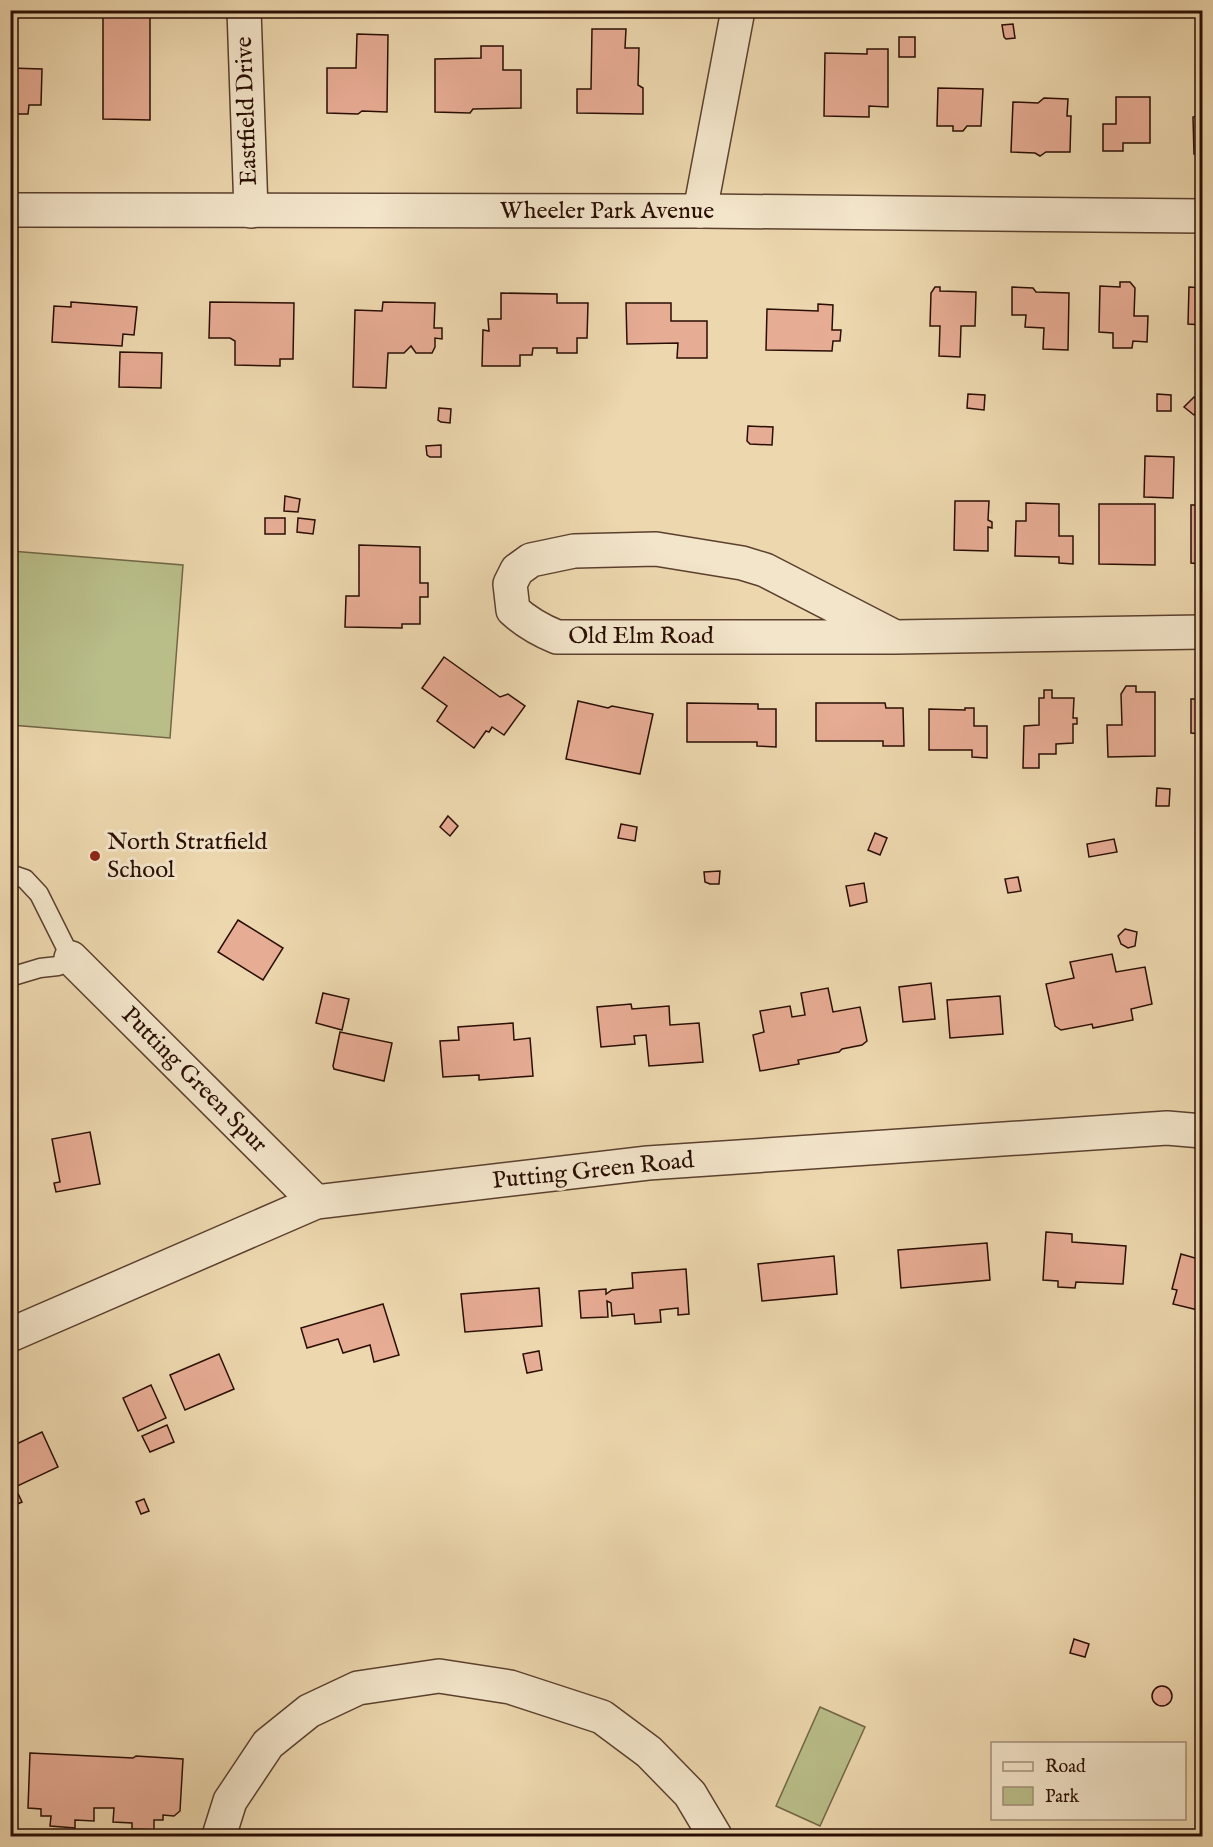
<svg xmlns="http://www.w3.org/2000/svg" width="1213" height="1847" viewBox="0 0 1213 1847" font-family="'IM FELL English',serif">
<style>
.green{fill:#b9be89;stroke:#726646;stroke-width:1.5}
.building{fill:#e7ac94;stroke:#2a0e04;stroke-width:1.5}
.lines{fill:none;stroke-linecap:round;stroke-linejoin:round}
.service-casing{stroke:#5b402e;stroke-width:21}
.minor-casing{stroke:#5b402e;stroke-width:36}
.service{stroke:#f3e5ca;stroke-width:18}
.minor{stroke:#f3e5ca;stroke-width:33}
.poi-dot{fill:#8f2418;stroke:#f3e5ca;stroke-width:2}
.labels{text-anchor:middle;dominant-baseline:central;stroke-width:6;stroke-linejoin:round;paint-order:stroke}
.street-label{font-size:24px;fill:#2a0e04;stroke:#f3e5ca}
.poi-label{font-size:24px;fill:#2a0e04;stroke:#f3e5ca;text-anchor:start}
</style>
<rect width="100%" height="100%" fill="#edd7ae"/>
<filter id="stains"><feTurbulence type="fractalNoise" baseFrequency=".00333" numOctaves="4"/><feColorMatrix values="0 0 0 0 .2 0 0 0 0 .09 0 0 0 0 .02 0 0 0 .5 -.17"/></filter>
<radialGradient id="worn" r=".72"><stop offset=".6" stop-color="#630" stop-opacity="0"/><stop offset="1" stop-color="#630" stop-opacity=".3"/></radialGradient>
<g class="green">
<path d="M11,551L183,565L170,738L11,725Z"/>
<path d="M820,1707L865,1727L820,1826L776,1806Z"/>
</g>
<g class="building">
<path d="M103,11H150V120L103,119Z"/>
<path d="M1013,24L1015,38L1006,39L1004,37L1002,25Z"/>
<path d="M592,29H626L625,48H639L638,85L643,88V114L577,113V89H591Z"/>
<path d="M357,34L388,35L387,112L362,111L358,114L327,113V68H356Z"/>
<rect x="899" y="37" width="16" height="20"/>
<path d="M481,46H503V70H521V108L473,109L470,113L435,112V59L481,58Z"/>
<path d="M867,49H888V107L869,106V117L824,116L825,53L867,54Z"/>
<path d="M10,68L42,69L41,105H29L28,114H10Z"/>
<path d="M938,88L983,89L981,126H967L963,131H953V126H937Z"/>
<path d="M1116,97H1150V143H1123V151H1103V124H1116Z"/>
<path d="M1044,98L1068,99L1067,116H1071L1070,152H1046L1040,156L1035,153L1011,152L1013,102L1038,103Z"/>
<path d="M1197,100H1202V154H1194L1193,117L1197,116Z"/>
<path d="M1120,282H1130L1135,288L1134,316H1148L1147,342L1133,341L1132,348H1113V333L1099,332L1100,286L1120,287Z"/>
<path d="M935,287H940V291L976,292L975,326H961L960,357L939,356L940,326H930L931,293Z"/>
<path d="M1012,287L1033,288L1036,292L1069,293L1068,350L1043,349L1044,328L1025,327L1026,315H1012Z"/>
<path d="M1189,287L1202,288V325L1188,324Z"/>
<path d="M501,293L557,294V303H588L587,338H577V353H557V348H533L532,355H520V366H482L483,330L489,331L488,319H501Z"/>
<path d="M71,302L137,307L134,335L123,334L122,346L52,342L54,306L71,307Z"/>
<path d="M210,302L294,303L293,359H280V366L235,365V341L230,338H209Z"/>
<path d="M383,302L435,303L434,328H442V339L435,338V347L432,353H416L411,346L404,353H388L386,388L353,387L355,310L382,311Z"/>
<path d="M626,303H671V321H707V358H677L678,343L627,344Z"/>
<path d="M818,304L833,305L832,330H841L840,341H833L832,351L766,350L767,309L818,311Z"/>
<path d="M120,352L162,353L161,388L119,387Z"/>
<path d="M968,394L985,395L984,410L967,408Z"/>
<path d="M1157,394L1171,395V411H1157Z"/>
<path d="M1194,397L1202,405L1194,415L1184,407Z"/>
<path d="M439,408L451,409L450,423L441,422L438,420Z"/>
<path d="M748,426L773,427L772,445L750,444L747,441Z"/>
<path d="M441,445V457H430L427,455L426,446Z"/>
<path d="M1145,456L1174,457L1173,498L1144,497Z"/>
<path d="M285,496L300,499L298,512L284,511Z"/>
<path d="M955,501H989L988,520L992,522V528L988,527V551L954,550Z"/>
<path d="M1026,503L1059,504V536H1073V564L1059,563V557L1015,556L1016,521H1026Z"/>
<path d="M1099,504H1155V565L1099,564Z"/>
<path d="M1191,505H1202V564L1191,563Z"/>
<rect x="265" y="518" width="20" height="16"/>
<path d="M298,518L315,520L313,534L297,532Z"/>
<path d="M359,545L420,547V583H428V597H420V624H402V628L345,627L346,596H359Z"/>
<path d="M444,657L500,697L508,694L525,706L504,735L492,727L489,732L486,731L474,748L437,721L447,706L422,688Z"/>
<path d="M1126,686H1136V692H1155V756L1108,757L1107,725H1122L1121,694Z"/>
<path d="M1044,690H1052V698H1074L1073,718H1077V724H1073V743L1056,744V754H1039V768H1023L1024,726L1039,725V698H1044Z"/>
<path d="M1191,699H1202V734L1191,733Z"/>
<path d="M578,701L608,708L612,706L653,714L640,774L566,759Z"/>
<path d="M687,703L758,704V709H776V747L757,746V742H687Z"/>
<path d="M816,703H885L886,708H903L904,746H883V741H816Z"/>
<path d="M965,708H974V726H987V758L972,757V750H929V709L965,710Z"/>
<path d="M1157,788L1170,789L1169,806H1156Z"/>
<path d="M448,816L458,826L450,836L440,827Z"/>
<path d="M621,824L637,827L635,841L618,838Z"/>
<path d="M875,833L887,838L880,855L868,850Z"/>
<path d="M1114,839L1117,852L1089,857L1087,844Z"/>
<path d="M720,871L719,884H710L705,882L704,872Z"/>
<path d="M1018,877L1021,891L1008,893L1005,879Z"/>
<path d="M864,883L867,902L850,906L846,886Z"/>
<path d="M238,920L283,948L263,980L218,952Z"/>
<path d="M1125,929L1137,932L1135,946L1128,948L1121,944L1118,936Z"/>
<path d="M1112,954L1116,972L1145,967L1152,1004L1131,1009L1133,1020L1093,1028L1092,1024L1061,1030L1055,1026L1046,984L1074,978L1070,962Z"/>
<path d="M931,983L935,1019L903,1022L899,987Z"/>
<path d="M828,988L833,1012L860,1007L867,1041L862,1045L842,1049L839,1052L798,1060L799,1064L760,1071L753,1035L764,1032L760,1011L790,1006L792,1017L805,1015L801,993Z"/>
<path d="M323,993L349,999L342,1030L316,1023Z"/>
<path d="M1000,996L1003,1034L950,1038L947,1000Z"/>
<path d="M631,1004L632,1009L669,1006L670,1025L699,1023L703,1062L649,1066L646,1035L634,1036L635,1044L601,1047L597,1007Z"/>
<path d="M513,1023L514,1040L530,1038L533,1076L479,1080V1075L443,1077L440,1041L459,1040L458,1027Z"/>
<path d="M340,1032L392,1043L384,1081L334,1069L333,1066Z"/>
<path d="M90,1132L100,1184L56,1192L54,1183L60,1182L52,1139Z"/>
<path d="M1046,1232L1072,1234V1242L1126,1246L1123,1284L1076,1282L1075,1288L1058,1287V1281L1043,1280Z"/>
<path d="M987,1243L990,1280L901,1288L898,1250Z"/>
<path d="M1181,1254L1202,1260L1201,1272H1202V1311L1173,1304L1177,1290L1172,1289Z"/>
<path d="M834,1256L837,1294L762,1301L758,1264Z"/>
<path d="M686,1269L689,1314L678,1315V1308L660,1310L661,1322L635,1324L634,1314L612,1316L611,1303L607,1301L608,1317L581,1318L579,1291L606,1289V1294L612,1290L633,1288L632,1273Z"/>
<path d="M539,1288L542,1326L465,1332L461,1294Z"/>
<path d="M383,1304L399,1355L374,1362L370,1345L343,1353L338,1339L307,1348L301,1328Z"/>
<path d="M539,1351L542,1370L527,1373L523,1354Z"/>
<path d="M219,1354L234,1389L185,1410L170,1375Z"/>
<path d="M151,1385L166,1418L138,1431L123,1398Z"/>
<path d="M167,1425L174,1442L150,1452L142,1436Z"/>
<path d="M42,1432L58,1467L15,1487L22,1502L10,1507V1447Z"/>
<path d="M144,1499L149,1511L141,1514L136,1502Z"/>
<path d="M1074,1639L1089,1644L1085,1657L1070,1653Z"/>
<circle cx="1162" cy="1696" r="10"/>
<path d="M30,1753L133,1758L136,1756L183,1759L180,1811L174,1816L163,1815V1820H154V1830L132,1829V1823L113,1822L114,1808H94V1821L75,1820V1828L50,1826L51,1816H41V1809L28,1808Z"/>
</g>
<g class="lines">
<g class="service-casing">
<path id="service" d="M10,874L25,879L39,894L71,958L58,966L40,968L10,977"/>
</g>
<g class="minor-casing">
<g id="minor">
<path d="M244,10L251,211"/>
<path d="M10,210L700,211L1202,216"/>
<path d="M700,211L738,10"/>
<path d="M895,637L765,570L742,563L656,549L574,551L531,560L517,570L510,584L513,610C526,622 540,630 557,637H895L1202,632"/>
<path d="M71,958L316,1202"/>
<path d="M10,1335L316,1202L648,1163L1167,1128L1202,1131"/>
<path d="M219,1836L230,1801L268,1744L309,1711L358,1688L439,1676L510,1687L602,1717L649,1752L690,1794L715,1836"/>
</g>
</g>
<use href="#service" class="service"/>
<use href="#minor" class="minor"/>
</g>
<circle class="poi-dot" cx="95" cy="856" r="6"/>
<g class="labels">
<g class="street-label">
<text transform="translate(247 111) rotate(-92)">Eastfield Drive</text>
<text x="607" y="211">Wheeler Park Avenue</text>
<text x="641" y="636">Old Elm Road</text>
<text transform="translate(194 1080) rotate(45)">Putting Green Spur</text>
<text transform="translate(593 1171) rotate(-6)">Putting Green Road</text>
</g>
<g class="poi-label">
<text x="107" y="842">North Stratfield<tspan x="107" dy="28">School</tspan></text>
</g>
</g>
<rect width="1213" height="1847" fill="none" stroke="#edd7ae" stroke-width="36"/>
<rect x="12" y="12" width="1189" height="1823" fill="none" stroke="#2a0e04" stroke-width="3"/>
<rect x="18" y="18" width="1177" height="1811" fill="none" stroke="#2a0e04" stroke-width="1.5"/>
<rect x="991" y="1742" width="195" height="78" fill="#f3e5ca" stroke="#a38f7b" stroke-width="1.5"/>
<rect x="1003" y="1762" width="30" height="9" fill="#f3e5ca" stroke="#a38f7b" stroke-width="1.5"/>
<text x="1045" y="1772" font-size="18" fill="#2a0e04">Road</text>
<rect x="1003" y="1787" width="30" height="18" fill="#b9be89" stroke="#a38f7b" stroke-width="1.5"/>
<text x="1045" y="1802" font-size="18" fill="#2a0e04">Park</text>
<rect width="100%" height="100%" filter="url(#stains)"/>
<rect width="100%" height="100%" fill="url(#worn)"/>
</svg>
